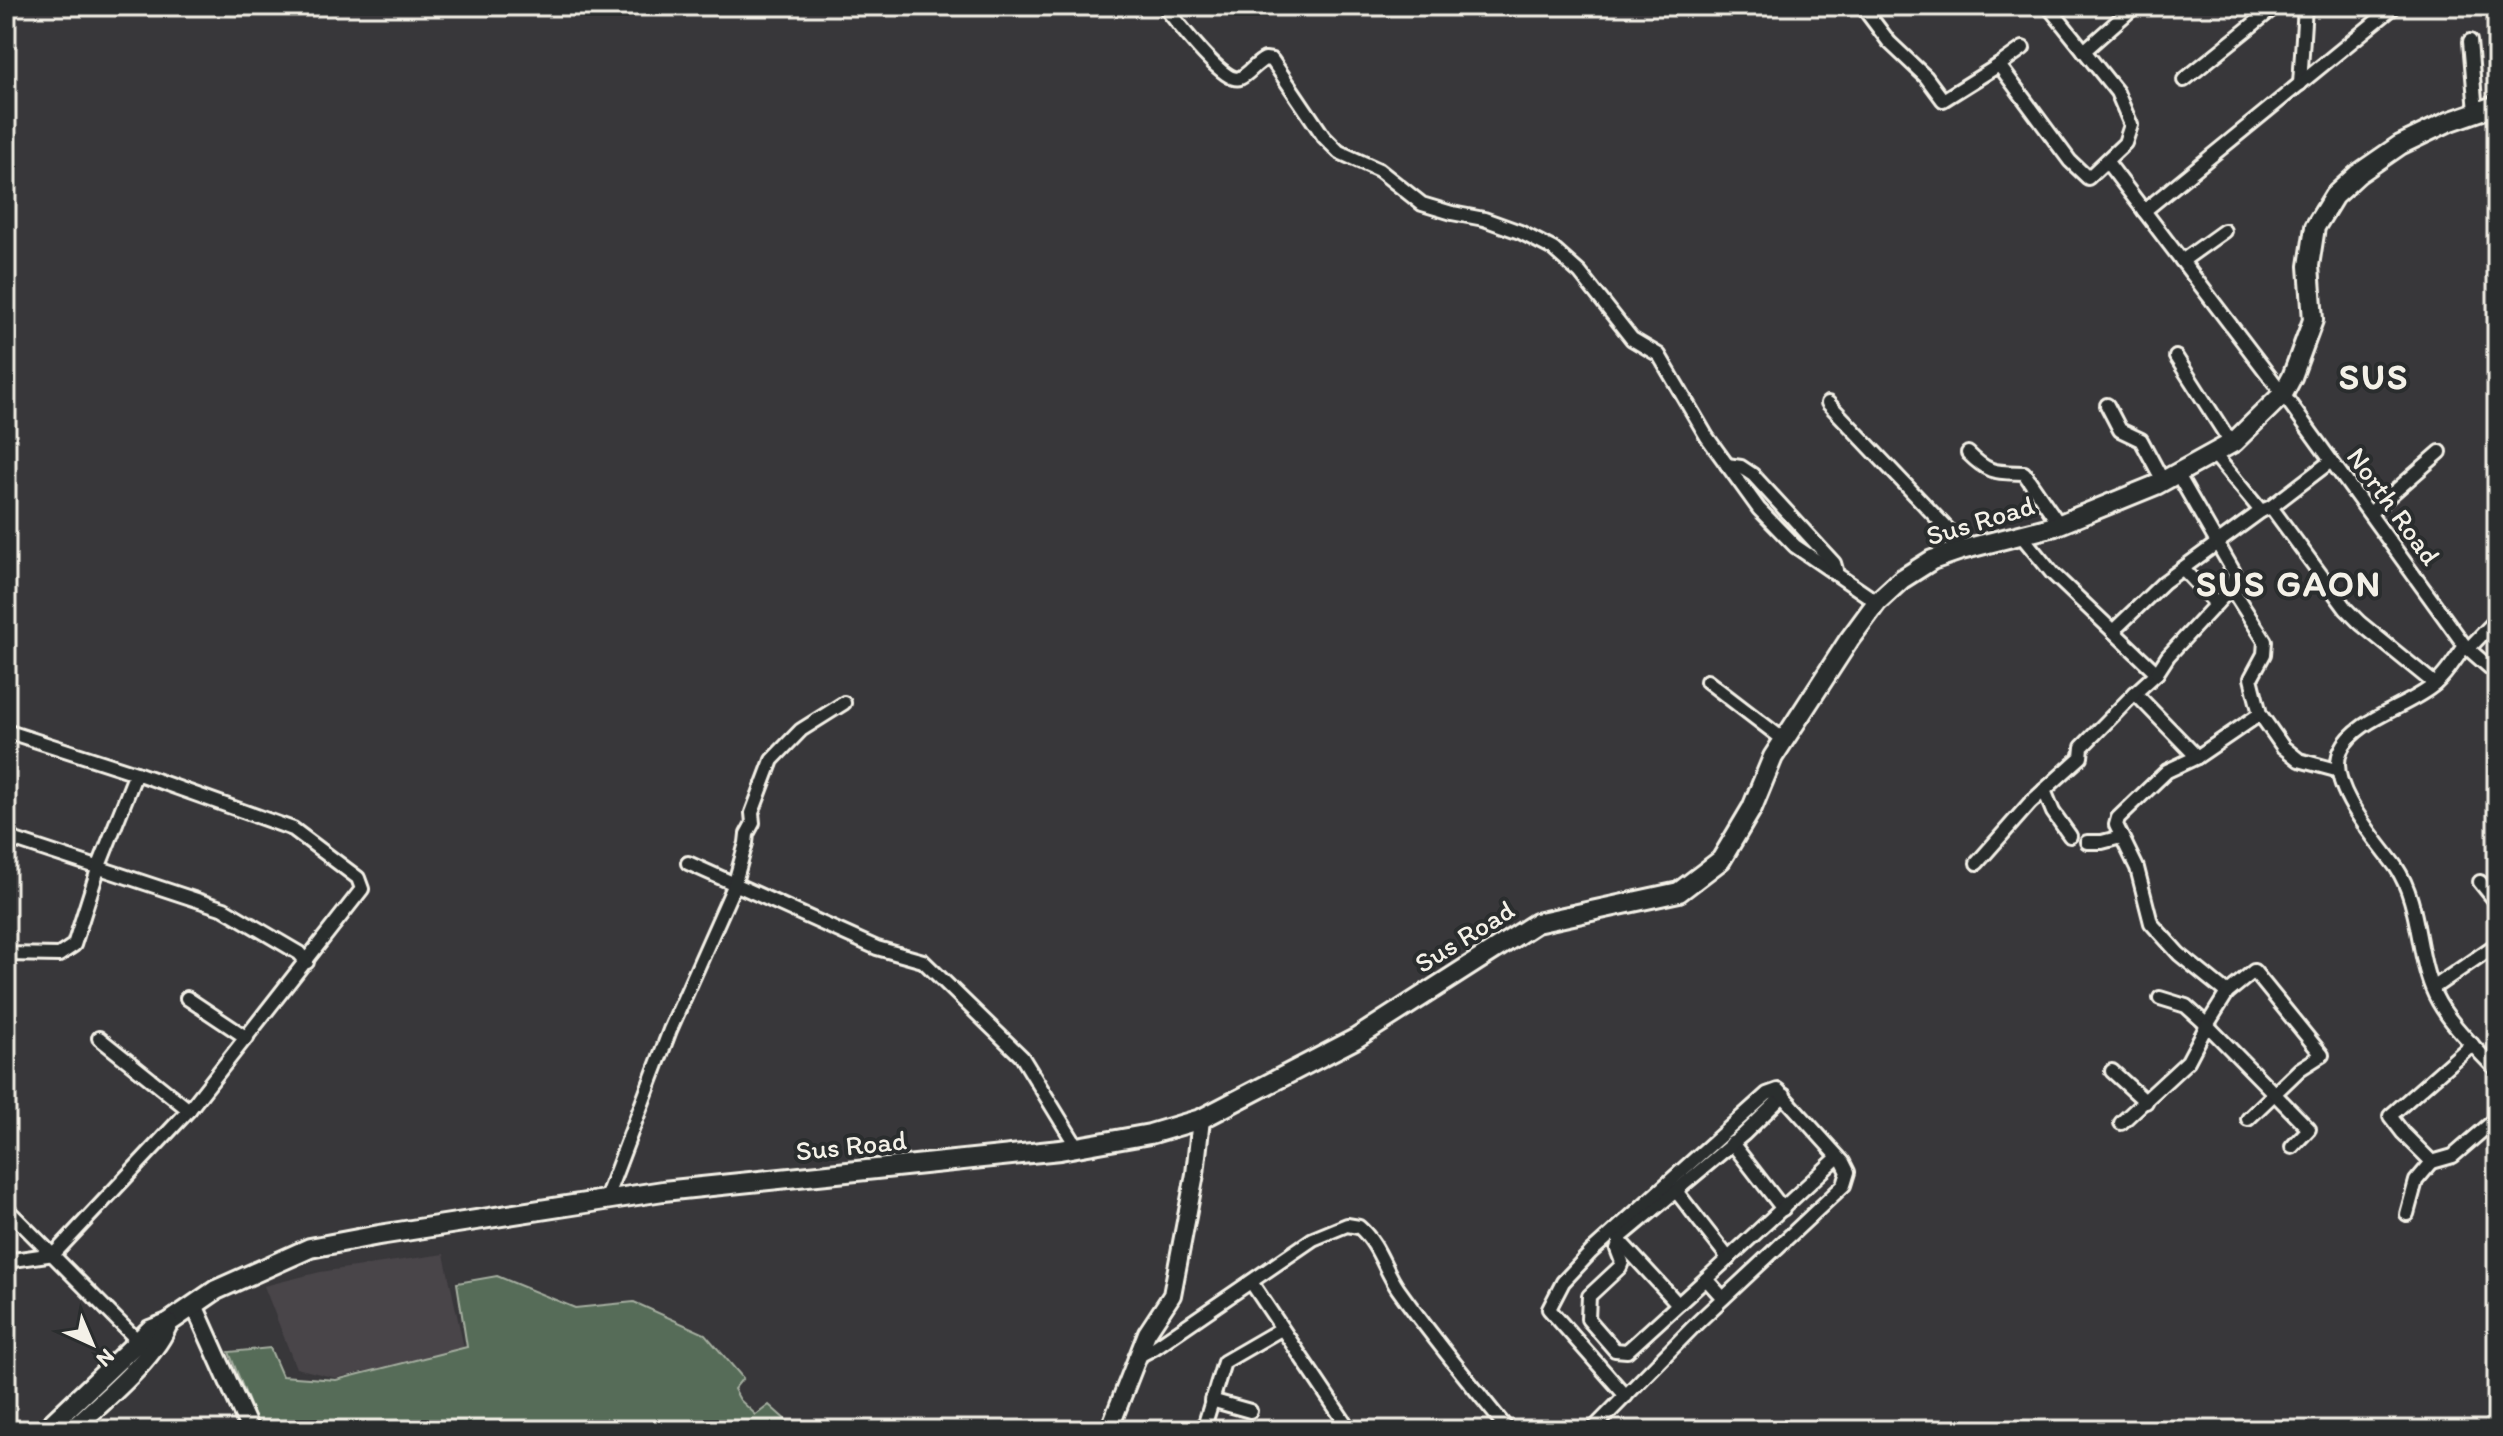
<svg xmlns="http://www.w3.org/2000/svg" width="2503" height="1436" viewBox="0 0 2503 1436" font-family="Itim,sans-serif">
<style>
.built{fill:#494449}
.green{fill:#566c58;stroke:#a5aea0;stroke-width:2}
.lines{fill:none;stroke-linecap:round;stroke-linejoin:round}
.minor-casing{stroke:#f4f1e8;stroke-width:18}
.tertiary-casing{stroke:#f4f1e8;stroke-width:22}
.secondary-casing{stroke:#f4f1e8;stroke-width:24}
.minor{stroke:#2a2d2e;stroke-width:12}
.tertiary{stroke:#2a2d2e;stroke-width:16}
.secondary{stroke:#2a2d2e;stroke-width:18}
.labels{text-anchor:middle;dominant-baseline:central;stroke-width:8;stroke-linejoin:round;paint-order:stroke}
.street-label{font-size:28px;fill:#f4f1e8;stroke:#2a2d2e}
.district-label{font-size:36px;font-weight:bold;letter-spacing:2px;fill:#f4f1e8;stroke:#2a2d2e}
</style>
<rect width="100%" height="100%" fill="#38373a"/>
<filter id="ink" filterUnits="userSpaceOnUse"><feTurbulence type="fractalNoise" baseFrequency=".0125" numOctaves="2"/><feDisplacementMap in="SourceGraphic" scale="16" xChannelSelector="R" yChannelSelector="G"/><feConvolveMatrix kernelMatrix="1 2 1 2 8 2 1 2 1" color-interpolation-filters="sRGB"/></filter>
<g filter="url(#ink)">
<path class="built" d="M444,1254L464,1348L336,1378L296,1368L264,1286L320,1272Z"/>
<path class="green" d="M497,1276L575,1308L634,1302L705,1334L743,1378L734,1389L740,1400L756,1415L769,1405L797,1430H260L229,1352L270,1348L282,1376L336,1380L467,1347L457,1283Z"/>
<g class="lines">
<g class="minor-casing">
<g id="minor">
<path d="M1164,6C1175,19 1224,85 1240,78C1249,74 1256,63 1265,59L1272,60L1324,137L1339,152L1379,170L1422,204L1452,213L1484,219L1520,232L1553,249L1580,273L1632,339L1659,355L1707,437L1759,509L1795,546L1877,602"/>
<path d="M1862,6L1889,42L1926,77L1943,100L1999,65"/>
<path d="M2470,41L2476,112"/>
<path d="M2023,48L1999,65L2070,161L2088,178L2125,143L2131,125L2117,92L2048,6"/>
<path d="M2084,51L2135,6"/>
<path d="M2184,80L2276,6"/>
<path d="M2300,84L2305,6"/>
<path d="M2107,162L2283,394L2465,646L2497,674"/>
<path d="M2144,211L2395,6"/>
<path d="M2182,261L2224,231"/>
<path d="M2176,357L2231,443"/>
<path d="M1828,403L1957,539L1961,550"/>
<path d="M2107,405L2120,430L2141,440L2163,481"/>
<path d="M1968,453C1989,474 1995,472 2024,473L2059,524"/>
<path d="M2213,453L2261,511L2271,507L2331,461"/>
<path d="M1727,465L1741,467L1753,475L1834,563L1836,570"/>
<path d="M2271,507L2346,609L2360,623L2435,684"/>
<path d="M2370,513L2440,452"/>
<path d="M2020,534L2052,573L2157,673L2135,693L2197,757L2260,714L2283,747L2299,760L2336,770"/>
<path d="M2183,569L2216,604"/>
<path d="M2231,588L2265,641L2264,654L2251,678L2260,714"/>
<path d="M2113,631L2164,582L2261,511"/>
<path d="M2465,646C2456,658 2447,674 2435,684C2409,707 2355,719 2341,750C2325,783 2377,841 2396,867C2421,904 2416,955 2435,995C2449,1024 2476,1048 2497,1071"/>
<path d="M2468,649L2497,619"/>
<path d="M2157,673L2168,656L2231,588L2235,574L2177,473"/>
<path d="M1707,681L1784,740"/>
<path d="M6,731L136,773L293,829L358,878L362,889L189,1110L54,1254L6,1261"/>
<path d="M2197,757L2167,771L2118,818L2116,825L2137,868L2151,923L2179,954L2227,993"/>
<path d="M2044,790L2053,812L2070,836"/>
<path d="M6,837L224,909L299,953L307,962"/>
<path d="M2087,842H2102L2121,837"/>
<path d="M688,863L877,948L923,961L1022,1057L1077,1147"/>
<path d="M1977,863L2030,803L2081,757L2082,747L2135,693"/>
<path d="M2480,882L2497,903"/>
<path d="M6,954L59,955L74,945L99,866L136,773"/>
<path d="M2433,988L2494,946"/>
<path d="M187,998L247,1038"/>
<path d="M2160,998L2186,1006L2207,1025L2227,993L2254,971L2322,1055L2300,1069L2248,1119"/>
<path d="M99,1038L189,1110"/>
<path d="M2472,1044L2390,1116L2403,1133L2432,1162L2453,1156L2497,1118"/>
<path d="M2112,1071L2146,1102"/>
<path d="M2121,1123L2188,1061L2207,1025L2309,1129L2292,1147"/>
<path d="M1732,1143L1783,1209"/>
<path d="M1676,1191L1729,1259"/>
<path d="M605,1201L670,1030L734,886L746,843L747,834L753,823L752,813L772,760L801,730L844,703"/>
<path d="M6,1208L138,1341"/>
<path d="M2407,1214L2416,1181L2432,1162"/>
<path d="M1619,1240L1678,1304"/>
<path d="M1706,1279L1627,1351L1615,1350L1588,1319L1589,1296L1620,1267L1622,1262L1617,1249L1622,1236L1744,1134L1784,1095"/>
<path d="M1251,1282L1350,1430"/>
<path d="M1723,1298L1706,1279L1838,1157"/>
<path d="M1135,1358L1154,1348L1313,1239L1347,1225L1359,1227C1379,1244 1384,1269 1398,1289C1432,1337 1471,1384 1508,1430"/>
<path d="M1211,1400L1250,1411"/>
<path d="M1203,1430L1224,1362L1281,1329"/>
<path d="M1592,1430L1698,1322L1844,1185L1848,1172L1843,1162L1778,1090L1767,1094L1591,1252L1563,1282L1549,1309L1626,1396"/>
</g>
</g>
<g class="tertiary-casing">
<g id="tertiary">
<path d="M194,1305L250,1430"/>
<path d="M1109,1430L1147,1333L1172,1295L1195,1174L1201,1119"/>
</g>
</g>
<g class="secondary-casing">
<g id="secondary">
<path d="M45,1430L150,1330L168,1323L216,1290L310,1248L379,1235L663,1191L1060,1150L1150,1134L1201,1119L1355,1039L1536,923L1679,892L1721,860L1752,808L1773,757L1849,640L1877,602L1902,579L1932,560L1961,550L2055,526L2156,485L2234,442L2283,394L2292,377L2313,320L2309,266L2315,227L2334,196L2358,174L2400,145L2448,122L2497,105"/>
<path d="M72,1430C100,1403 155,1359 168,1323"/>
</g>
</g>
<use href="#minor" class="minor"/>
<use href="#tertiary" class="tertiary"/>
<use href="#secondary" class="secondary"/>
</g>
</g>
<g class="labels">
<g class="street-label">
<text transform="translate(2394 506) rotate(54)">North Road</text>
<text transform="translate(1980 520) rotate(-17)">Sus Road</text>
<text transform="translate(1464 936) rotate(-32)">Sus Road</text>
<text transform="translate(851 1145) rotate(-6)">Sus Road</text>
</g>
<g class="district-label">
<text x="2374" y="376">SUS</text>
<text x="2289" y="583">SUS GAON</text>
</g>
</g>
<rect width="2503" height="1436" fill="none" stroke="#2a2d2e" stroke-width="32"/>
<rect x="16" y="16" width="2471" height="1404" fill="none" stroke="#f4f1e8" stroke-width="3" filter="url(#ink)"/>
<g transform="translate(92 1344) rotate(136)" stroke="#2a2d2e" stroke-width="6" paint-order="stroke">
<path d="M0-6L14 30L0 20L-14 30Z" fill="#f4f1e8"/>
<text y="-12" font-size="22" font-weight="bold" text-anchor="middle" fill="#f4f1e8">N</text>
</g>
</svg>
